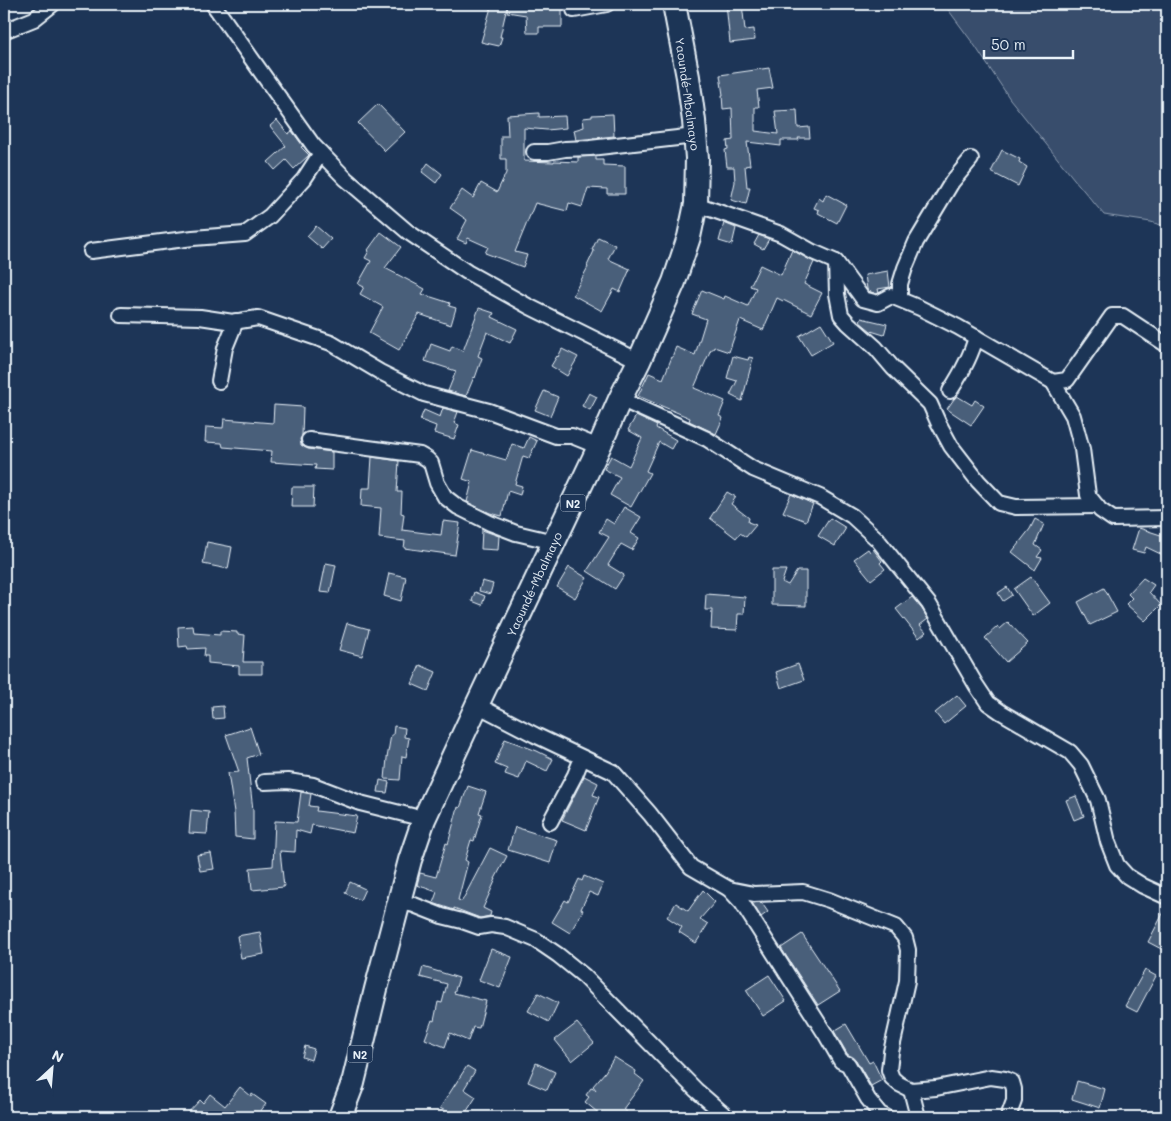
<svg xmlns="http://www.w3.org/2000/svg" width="1171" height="1121" viewBox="0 0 1171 1121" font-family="Mali,sans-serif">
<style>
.green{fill:#374d6c;stroke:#909fb2}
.building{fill:#495e7a;stroke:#e8f1f8}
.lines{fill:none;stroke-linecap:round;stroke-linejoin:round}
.minor-casing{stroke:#e8f1f8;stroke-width:18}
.trunk-casing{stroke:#e8f1f8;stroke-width:26}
.minor{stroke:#1d3557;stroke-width:14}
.trunk{stroke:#1d3557;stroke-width:22}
.labels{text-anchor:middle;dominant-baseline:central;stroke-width:4;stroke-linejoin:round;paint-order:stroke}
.shield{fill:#1d3557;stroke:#abb9c8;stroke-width:1}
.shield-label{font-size:11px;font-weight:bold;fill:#e8f1f8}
.street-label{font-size:12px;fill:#e8f1f8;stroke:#1d3557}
</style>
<rect width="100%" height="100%" fill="#1d3557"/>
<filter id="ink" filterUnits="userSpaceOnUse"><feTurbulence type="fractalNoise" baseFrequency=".02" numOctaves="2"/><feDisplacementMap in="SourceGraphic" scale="10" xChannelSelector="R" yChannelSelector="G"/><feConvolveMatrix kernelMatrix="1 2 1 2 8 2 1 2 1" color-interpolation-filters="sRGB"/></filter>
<g filter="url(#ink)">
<path class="green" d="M944,4H1167V227L1151,222L1104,215L1074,179L1010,99L975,46Z"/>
<g class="building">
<path d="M492,4L507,7L500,37H502L499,46L481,42Z"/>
<path d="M508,4H562V27H539V33H527L526,15L507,12Z"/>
<path d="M726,4H742L745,30L754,29L755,40L730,43Z"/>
<path d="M769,68L773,88L757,90L759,107H755V131L778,134L775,111L797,110L798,128L809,127L810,138H798L799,140H781V146L747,142L750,165L745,166L747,187H750L746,204L731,200L735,182L734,167H727L725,150L728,149L727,141L733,140L732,108L723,109L722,95H723L720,75Z"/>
<path d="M378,104L405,132L385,151L358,123Z"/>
<path d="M539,113V117L565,116L566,128L547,130L524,128V161L554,162V161L578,162V157L596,156V160H603V165L625,166V194H607V189L588,188L582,207L569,203L567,211L535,203L515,252L527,255L523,267L485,253L488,247L468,238L466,243L457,239L467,220L450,208L462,190L473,198L481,183L497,192L506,173V159H501V136H508L507,115Z"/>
<path d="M613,114L614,136L576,140L574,130L584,127L583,118L592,117V115Z"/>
<path d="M277,120L288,134L292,131L303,146L301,147L309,155L294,169L286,160L275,170L268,162L286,146L270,126Z"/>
<path d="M1002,150L1020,159L1019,162L1027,167L1018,186L991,172Z"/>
<path d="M428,163L442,174L436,183L422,172Z"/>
<path d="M826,194L846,205L837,223L818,213L819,210L814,208L819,198L823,201Z"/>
<path d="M724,223L736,228L732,245L719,241Z"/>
<path d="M316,226L331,239L322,249L307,236Z"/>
<path d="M381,232L401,247L385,268L425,289L422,294L450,303L449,306L456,308L451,325L419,314L399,350L369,333L383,307L360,294L364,287L358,284L371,261L365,258L369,251L368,250Z"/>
<path d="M759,235L769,239L763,249L754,244Z"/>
<path d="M598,237L615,245L608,259L630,269L620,292L614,289L602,311L573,295L588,267L587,266L594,251L592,250Z"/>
<path d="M792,250L814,262L804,284L822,293L811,314L783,300V301L777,298L763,330L740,320L729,352L714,347L713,349H711L694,388L725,401L719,416L723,418L716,434L689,421L690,418L638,396L649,373L663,379L676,347L695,355L706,319L692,314L702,290L724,299L725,296L748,306L756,288L750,286L760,265L781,275Z"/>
<path d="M888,271L890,287L878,289L879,293L877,294L868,291L867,289L865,275Z"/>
<path d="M479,308L494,313L492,317L517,329L510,343L487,332L478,356L482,358L475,378L474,377L466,396L448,391L456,371L425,361L431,344L450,351L452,346L463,351Z"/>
<path d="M861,318L887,324L884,335L871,331L860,322Z"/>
<path d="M821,323L833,342L811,355L799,336Z"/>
<path d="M562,349L578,357L567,376L551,366L557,356L558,357Z"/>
<path d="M733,356L748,360L749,357L753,358L742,401L730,395L737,381L727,378Z"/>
<path d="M544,391L558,397L550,416L535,410Z"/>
<path d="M589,393L597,397L590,410L582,406Z"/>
<path d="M957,396L972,405L975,400L984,406L971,425L947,409L954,399Z"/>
<path d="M274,405L303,407L302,436L300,439L301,445L308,449L332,452V470L315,469L316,465L271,462L272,451L223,447L222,443L205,442L206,427L223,428L224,419L273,423Z"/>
<path d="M443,408L458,412L454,423L459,425L454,439L434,433L436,426L420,420L424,410L440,417Z"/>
<path d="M636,416L657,426L656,428L676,440L671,449L659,442L646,471L650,473L631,507L610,495L620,477L604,469L611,456L629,466L642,438L628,430Z"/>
<path d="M529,437L537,441L529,458L523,456L515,484L522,486L520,495L508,491L502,516L490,513L467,502L472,482L463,479L472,450L506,460L512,444L524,448Z"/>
<path d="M372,457L399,461L397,492H402L401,513L404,514L402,530L441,535L443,521L460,523L455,555L404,548L405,541L379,538L381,508L361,506L362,488H370Z"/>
<path d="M292,487H314L313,507H291Z"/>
<path d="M727,492L736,497L731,504L749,518L748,522L756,525L746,537L740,533L736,538L710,518Z"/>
<path d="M791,494L813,504L806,521L783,512Z"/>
<path d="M624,507L641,517L631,533L639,538L632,550L621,544L608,565L624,575L615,589L587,571L609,537L599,532L606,519L614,524Z"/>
<path d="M830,518L846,528L835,546L818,536Z"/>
<path d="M1035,519L1044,524L1035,545L1042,550L1037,557L1042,558L1035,570L1012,552L1030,529Z"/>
<path d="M1139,528L1167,537V557L1146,547L1144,553L1132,550Z"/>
<path d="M482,530L499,536L498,550L481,549Z"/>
<path d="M207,542L232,547L228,569L203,564Z"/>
<path d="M868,549L870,552L873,549L882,561L880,563L885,569L871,580L854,559Z"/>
<path d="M326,563L336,565L330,593L320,592Z"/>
<path d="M569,567L587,578L575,598L557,587Z"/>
<path d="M772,570H786L782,582L788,585L797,571H806V606L772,605Z"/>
<path d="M389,573L406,577L401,601L384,596Z"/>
<path d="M1031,577L1050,603L1033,616L1014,589Z"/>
<path d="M1143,578L1154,585L1149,592L1161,605L1145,621L1126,604L1132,598L1128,594Z"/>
<path d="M482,581L493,584L490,594L479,591Z"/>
<path d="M1007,587L1012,595L1003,601L998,593Z"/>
<path d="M1104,588L1117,612L1090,625L1078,602Z"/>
<path d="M475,592L485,596L482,605L472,601Z"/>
<path d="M706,594L745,597L744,614H738L737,630L711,629L712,610H705Z"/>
<path d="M912,597L922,609L928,619L920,625L926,632L919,638L896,609Z"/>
<path d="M1008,622L1028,643L1006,662L985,638L998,626L1000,629Z"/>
<path d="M347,623L369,629L362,656L339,650Z"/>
<path d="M193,626L194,633L220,635V631L237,632V634L245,635L243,662H262V674H239V666L208,663V656H204L205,648L188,649L187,646L179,647L178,627Z"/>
<path d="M798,664L804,680L781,688L776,672Z"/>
<path d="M420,665L436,672L428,691L412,684Z"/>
<path d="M957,695L966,706L944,724L935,713Z"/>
<path d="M223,706L224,718L213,719L212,707Z"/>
<path d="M394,726L405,728L404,737L409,738L406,757L402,756L400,780L385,779L387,758L391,735H393Z"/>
<path d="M250,727L259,754L247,758L253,810V839L235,837L234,812L228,773L239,772L226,735Z"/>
<path d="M505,739L537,751L553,759L547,771L526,761L519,779L505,774L507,769L495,764Z"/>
<path d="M584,776L598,783L593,795L599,797L586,830L562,820Z"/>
<path d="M380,780L389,782L387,793L378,792Z"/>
<path d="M468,786L486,792L479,813L482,814L474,841L471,840L465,860L468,862L458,900L462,901L490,848L507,856L495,879H496L483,908L491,912L490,916L480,918L454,908V910L433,903L437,892L417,885L420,873L436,877L446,843L448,844L458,807L460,808Z"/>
<path d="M301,792L311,794L309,806L317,807L316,811L357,816L353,833L312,825L310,834L296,830L295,852L280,851L284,887L252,890L250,868L273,866L275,821L297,822Z"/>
<path d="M1076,796L1084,816L1074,820L1066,800Z"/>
<path d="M191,810L209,812L207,834L189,833Z"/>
<path d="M515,827L557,840L550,863L508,850Z"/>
<path d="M211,853L214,869L200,871L197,855Z"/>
<path d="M584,876L603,884L598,896L589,892L581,909L583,910L570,933L552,922L565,900L568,902L579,879L582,881Z"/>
<path d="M350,882L365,889L360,900L345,893Z"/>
<path d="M703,890L715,902L700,919L708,924L696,943L679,932L682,927L667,917L676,903L688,911Z"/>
<path d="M761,902L768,912L761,917L752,903Z"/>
<path d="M1167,906V952L1148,942Z"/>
<path d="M260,932L264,954L241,958L237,936Z"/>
<path d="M802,934L840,991L818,1005L781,948Z"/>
<path d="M491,949L512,957L500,988L479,980Z"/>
<path d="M423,967L459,978L454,993L486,1001L479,1028L473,1027L468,1041L450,1033L445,1047L425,1039L432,1020L434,1021L438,1002L442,1003L447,984L420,977Z"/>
<path d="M1145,970L1156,976L1137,1012L1125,1006Z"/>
<path d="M769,975L786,1001L763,1016L746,990Z"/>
<path d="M538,993L558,1003L549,1022L528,1011Z"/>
<path d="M577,1023L594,1043L572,1061L555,1040Z"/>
<path d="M846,1024L869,1063L873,1061L882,1080L871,1086L856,1060L848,1055L834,1031Z"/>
<path d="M305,1046L314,1049L311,1060L302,1057Z"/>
<path d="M614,1057L636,1071L635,1074L644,1081L623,1109L633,1117H603L585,1102L589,1097L586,1095L591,1088L596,1090L593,1086L605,1072Z"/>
<path d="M536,1063L555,1072L547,1090L528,1082Z"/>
<path d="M467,1066L475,1071L464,1089L476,1097L463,1117H456L440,1108Z"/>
<path d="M1077,1081L1105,1089L1100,1108L1072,1099Z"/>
<path d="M240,1087L251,1096L252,1094L266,1104L256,1117H184L200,1100L203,1103L210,1094L225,1106Z"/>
</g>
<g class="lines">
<g class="minor-casing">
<g id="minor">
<path d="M213,4L261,72L313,145L346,179L408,232L467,272L528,306L639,361"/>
<path d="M574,10L607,4"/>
<path d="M4,31L34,19L53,4"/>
<path d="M534,152H548L565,149L590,148L695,136"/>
<path d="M696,204L781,234L813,252L836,262L863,299L878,303L891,296L920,308L958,327L1053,382L1073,416L1082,449L1088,495L1100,510L1113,519L1167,518"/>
<path d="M91,251L193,238L245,234L270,216L304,179L321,153"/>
<path d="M836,262L837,294L841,315L848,323L876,348L893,368L930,404L938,422L951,446L978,481L999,503L1016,507L1097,506"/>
<path d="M900,299V284L905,268L916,242L952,182L971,159"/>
<path d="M121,315L200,317L233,322L258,318L331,343L380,372L424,394L489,411L556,436H572L599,447"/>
<path d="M219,381L225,348L236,321"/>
<path d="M1053,382L1067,380L1112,316H1123L1167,345"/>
<path d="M950,391C961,374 971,357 976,337"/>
<path d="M620,399L707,439L753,469L820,497L852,516L877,539L929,604L976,685L988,703L1001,712L1070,752L1081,765L1098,800L1108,842L1117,865L1127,876L1143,886L1167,897"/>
<path d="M309,440L420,455L427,459L431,463L437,483L445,497L458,507L490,523L516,533L554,542"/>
<path d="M477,705L535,735L613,772L650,814L691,867L729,889L754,894L803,892L829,900L896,927L905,938L908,950L907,981L891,1052L889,1070L892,1078L899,1084L911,1090L936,1088L991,1077L1005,1079L1012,1082L1014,1089V1101L1008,1117"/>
<path d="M264,782L288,781L313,785L360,803L424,819"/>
<path d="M550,822L575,775L582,758"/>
<path d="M729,889L742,903L826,1035L841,1061L848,1064L868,1099L880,1114L886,1117"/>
<path d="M400,902L414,905L442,916L462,921L479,927L491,925L505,927L536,940L558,955L584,976L696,1090L727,1117"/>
<path d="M911,1090L918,1117"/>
</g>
</g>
<g class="trunk-casing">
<path id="trunk" d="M340,1117L353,1083L376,989L410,860L424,819L477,705L599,447L620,399L639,361L674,282L689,237L696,204L697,158L694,121L688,77L674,4"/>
</g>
<use href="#minor" class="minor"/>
<use href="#trunk" class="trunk"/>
</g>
</g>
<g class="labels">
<g class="shield">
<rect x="560.5" y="494.5" width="25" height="17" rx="4"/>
<rect x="347.5" y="1045.5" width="25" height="17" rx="4"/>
</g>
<g class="shield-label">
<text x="573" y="503">N2</text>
<text x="360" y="1054">N2</text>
</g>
<g class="street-label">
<text transform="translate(688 94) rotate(82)">Yaoundé-Mbalmayo</text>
<text transform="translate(534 584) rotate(-65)">Yaoundé-Mbalmayo</text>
</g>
</g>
<rect width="1171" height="1121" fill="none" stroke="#1d3557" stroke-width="20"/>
<rect x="10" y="10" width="1151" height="1101" fill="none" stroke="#e8f1f8" stroke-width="2" filter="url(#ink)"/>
<g transform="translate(52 1068) rotate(26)" stroke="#1d3557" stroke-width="4" paint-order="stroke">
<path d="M0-4L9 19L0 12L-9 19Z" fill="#e8f1f8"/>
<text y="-8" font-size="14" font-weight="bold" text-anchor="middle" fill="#e8f1f8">N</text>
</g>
<path d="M984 50v8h89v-8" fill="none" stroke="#e8f1f8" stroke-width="2.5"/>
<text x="991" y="50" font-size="15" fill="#e8f1f8" stroke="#1d3557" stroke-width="4" paint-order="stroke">50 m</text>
</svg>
